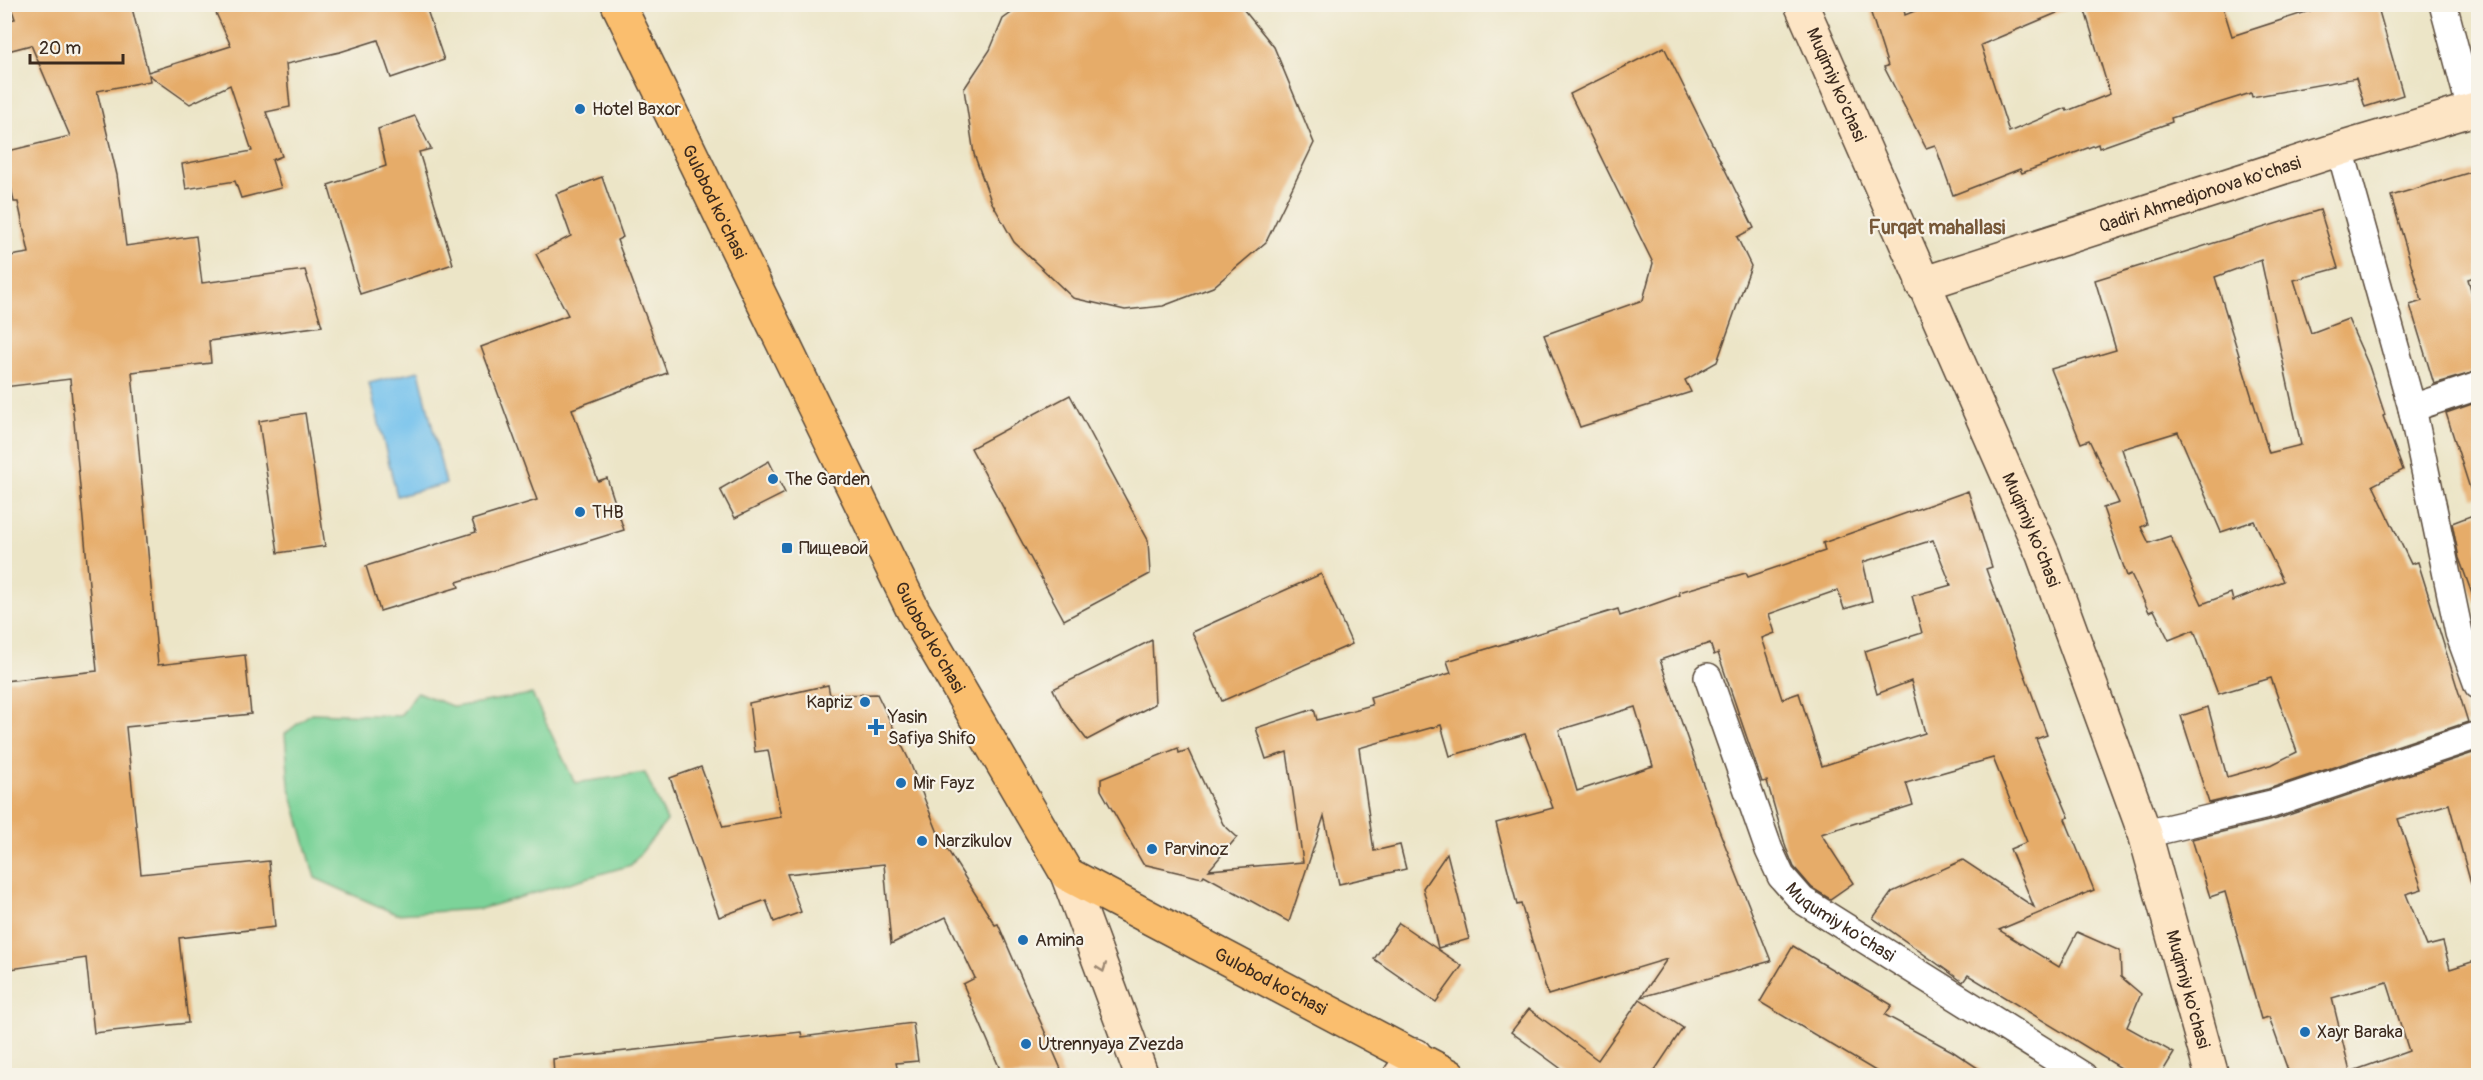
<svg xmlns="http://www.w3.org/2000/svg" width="2483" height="1080" viewBox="0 0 2483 1080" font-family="Pangolin,sans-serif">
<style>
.green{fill:#7bd399;stroke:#5b7e5c;stroke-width:1.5}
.water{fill:#72c1ed;stroke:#567686;stroke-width:1.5}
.building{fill:#e6ac69;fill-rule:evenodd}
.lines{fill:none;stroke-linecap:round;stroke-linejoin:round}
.street-casing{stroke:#564637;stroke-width:30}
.secondary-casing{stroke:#564637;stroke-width:36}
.primary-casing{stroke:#564637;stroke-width:36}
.street{stroke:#fff;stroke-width:27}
.secondary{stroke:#fde5c5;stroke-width:33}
.primary{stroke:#fabe6e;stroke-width:33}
.oneway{stroke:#9c8872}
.poi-dot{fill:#1f6fb2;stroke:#f7f3e8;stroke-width:2}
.labels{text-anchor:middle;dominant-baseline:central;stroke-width:4.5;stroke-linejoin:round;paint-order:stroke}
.street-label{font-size:18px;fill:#3b2a1e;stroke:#f7f3e8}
.poi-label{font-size:18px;fill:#3b2a1e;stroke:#f7f3e8;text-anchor:start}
.neighbourhood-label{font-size:20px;font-weight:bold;fill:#775838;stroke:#f7f3e8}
</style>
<rect width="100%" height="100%" fill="#f7f3e8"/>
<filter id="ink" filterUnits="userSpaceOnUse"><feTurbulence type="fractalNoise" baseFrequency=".0167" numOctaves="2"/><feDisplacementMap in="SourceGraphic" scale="12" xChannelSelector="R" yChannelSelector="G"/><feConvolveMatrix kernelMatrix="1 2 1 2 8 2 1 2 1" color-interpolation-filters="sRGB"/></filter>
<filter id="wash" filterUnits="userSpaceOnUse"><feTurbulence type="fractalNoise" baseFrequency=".008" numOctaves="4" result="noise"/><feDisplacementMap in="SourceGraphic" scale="24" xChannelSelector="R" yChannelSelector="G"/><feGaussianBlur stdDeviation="1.35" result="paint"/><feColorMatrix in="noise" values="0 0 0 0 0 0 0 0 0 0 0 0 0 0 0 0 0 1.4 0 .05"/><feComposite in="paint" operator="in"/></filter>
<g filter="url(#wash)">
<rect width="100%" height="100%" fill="#ece5c7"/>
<path class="green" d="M417,692L454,707L532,694L575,783L645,773L667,821L631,865L480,909L396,914L315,878L289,784L285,734L311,713L400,716Z"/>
<path class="water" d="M419,371L446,484L397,496L369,383Z"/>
<g id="blocks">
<g class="building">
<path d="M10,4H131L148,72L231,46L215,11L234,4H425L444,60L391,78L378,40L340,52L286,64L290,107L266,112L282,156L272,160L281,188L241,198L235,181L186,189L182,164L252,151L230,85L190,104L149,75L150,81L97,91L117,175L126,246L196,236L202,283L305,270L322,326L209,341L211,363L132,372L158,665L245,655L251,714L126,727L141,874L269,861L275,927L179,938L188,1023L94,1033L86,958L4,970V681L97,671L70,379L4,387V257L29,253L18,202H14L11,186L4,187V152L70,136L31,45L4,52V21L15,19Z"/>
<path d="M1024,4H1239L1274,47L1314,143L1266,242L1213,287L1163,306L1125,310L1073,298L1014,242L991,201L974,154L964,89L990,50L1003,19Z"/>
<path d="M1868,4H1903L1905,15L1932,4H2078L1981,45L2009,132L2066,108L2067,111L2110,94L2083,4H2222L2232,36L2331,4H2377L2403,95L2365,107L2356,78L2252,97L2251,93L2171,118L2172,122L2099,148L2098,144L2022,173L2020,169L1953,195L1935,145L1926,148L1884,67L1888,66Z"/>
<path d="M1664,47L1754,228L1737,237L1751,266L1717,362L1685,380L1691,392L1580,427L1544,335L1643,300L1653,263L1570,94Z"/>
<path d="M415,116L431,149L419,152L453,264L360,294L328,185L386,166L378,129Z"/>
<path d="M2478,170V276L2468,279L2478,315V371L2434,384L2410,305L2422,301L2391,196Z"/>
<path d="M602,177L623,237L617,240L667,373L572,409L598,481L607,478L624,530L457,582L459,587L380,611L366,566L476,532L472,520L537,500L481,347L568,315L536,254L571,236L556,194Z"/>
<path d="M2320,210L2338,268L2294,280L2311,333L2348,319L2369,366L2385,415L2383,416L2403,470L2373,485L2411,564L2418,562L2468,722L2268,789L2209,803L2181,716L2208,707L2227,777L2273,764L2297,752L2271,678L2218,694L2194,630L2169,640L2154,610L2149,612L2131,574L2127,576L2103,508L2119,503L2089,440L2081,443L2051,369L2116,350L2095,280ZM2261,260L2301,445L2269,453L2215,277ZM2178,432L2221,532L2254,521L2283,581L2233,601L2231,593L2202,604L2170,536L2149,543L2141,527L2147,524L2122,449Z"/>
<path d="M1070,395L1148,540L1150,574L1064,620L971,448Z"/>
<path d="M2478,402V497L2473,498L2446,413Z"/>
<path d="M305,413L325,546L278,553L259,421Z"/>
<path d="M769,461L785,493L735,518L720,489Z"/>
<path d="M1968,491L1992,567L1986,569L2047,735L2036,739L2069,817L2065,819L2094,890L1999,930L2059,967L2077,932L2120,951L2121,977L2141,994L2127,1027L2174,1053L2160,1076H2134L1968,975L1963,982L1873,918L1892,892L1963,860L2034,907L2010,849L2027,842L1993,758L1906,783L1913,805L1821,834L1853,883L1830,899L1812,888L1794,867L1786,848L1767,781L1762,782L1718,653L1714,655L1710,643L1660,660L1719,830L1771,961L1641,997L1667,959L1548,995L1521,904L1517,905L1496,823L1553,808L1525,734L1450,756L1441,725L1359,748L1374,851L1400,845L1406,869L1339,884L1324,816L1289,922L1204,875L1202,878L1143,864L1101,790V779L1178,748L1179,753L1188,750L1223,824L1237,837L1209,870L1303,862L1287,752L1266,759L1256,728L1314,709L1317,720L1372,705L1370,697L1451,673L1447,661L1618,609L1620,616L1680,595L1679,592L1746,573L1748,577L1825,551L1823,543ZM1933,540L1951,585L1912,596L1922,633L1865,651L1877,694L1911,681L1925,733L1822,766L1799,693L1782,699L1762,638L1775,633L1769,614L1838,590L1844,609L1872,601L1863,562ZM1635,707L1653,766L1577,791L1559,730Z"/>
<path d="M2478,513V601L2475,602L2459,558L2452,523Z"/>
<path d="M1321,574L1352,644L1222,701L1192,632Z"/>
<path d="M1152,640L1155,704L1087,740L1063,709L1053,689Z"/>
<path d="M828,685L830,695L877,694L909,760L940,838L995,925L998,924L1064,1076H1003L963,984L975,978L946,917L891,944L884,864L787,874L801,912L774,922L766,900L719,917L670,778L701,767L723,827L781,817L768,750L755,752L749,703Z"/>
<path d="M2476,752L2478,762V883L2471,884L2449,804L2398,819L2422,889L2406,894L2427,946L2443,942L2450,969L2478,960V1076H2351L2350,1072L2409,1051L2387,982L2332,998L2351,1076H2290L2269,1017L2261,1019L2225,892L2210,897L2192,839L2277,819Z"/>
<path d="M1447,853L1469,939L1438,948L1423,888Z"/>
<path d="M1399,923L1462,966L1436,1002L1374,959Z"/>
<path d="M1793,946L1892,1005L1885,1015L1952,1051L1990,1076H1884L1760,1002Z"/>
<path d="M1640,999L1683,1028L1651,1076H1571L1511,1032L1529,1009L1598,1060Z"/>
<path d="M913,1023L918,1061L896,1063L899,1076H554L553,1059L801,1032L802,1037Z"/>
</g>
</g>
</g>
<g filter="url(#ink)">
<use href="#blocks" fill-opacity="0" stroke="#564637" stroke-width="1.5"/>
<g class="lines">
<g class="street-casing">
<g id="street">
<path d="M2443,4L2471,110"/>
<path d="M2340,149L2412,408L2459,633L2478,685"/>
<path d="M2412,408L2478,386"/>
<path id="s1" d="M1708,677L1769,850L1781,876L1802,900L2083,1076"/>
<path d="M2145,834L2272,804L2478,735"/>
</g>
</g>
<g class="secondary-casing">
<g id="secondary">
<path id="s2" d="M1801,4L2043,555L2145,834L2212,1076"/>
<path id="s3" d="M1922,284L2340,149L2478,108"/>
<path d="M1067,874L1142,1076"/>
<path d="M1400,1076L1415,1055"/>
</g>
</g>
<g class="primary-casing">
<g id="primary">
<path id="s4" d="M618,4L913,610L1067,874L1450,1076"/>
</g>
</g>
<use href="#street" class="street"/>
<use href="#secondary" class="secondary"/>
<use href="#primary" class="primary"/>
</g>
<defs><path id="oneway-chevron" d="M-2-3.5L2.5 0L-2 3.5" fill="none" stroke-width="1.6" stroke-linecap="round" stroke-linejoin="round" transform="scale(1.5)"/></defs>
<use class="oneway" href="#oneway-chevron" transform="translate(1102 968) rotate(70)"/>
</g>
<g class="poi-dot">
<circle cx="580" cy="109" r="6"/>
<circle cx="773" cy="479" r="6"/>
<circle cx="580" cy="512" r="6"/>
<rect x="781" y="542" width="12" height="12" rx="3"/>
<circle cx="865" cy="702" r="6"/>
<path d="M873 718h6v6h6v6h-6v6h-6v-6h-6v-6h6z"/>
<circle cx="901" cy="783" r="6"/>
<circle cx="922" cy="841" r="6"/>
<circle cx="1152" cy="849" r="6"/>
<circle cx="1023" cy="940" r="6"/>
<circle cx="2305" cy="1032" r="6"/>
<circle cx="1026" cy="1044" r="6"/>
</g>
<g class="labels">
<g class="street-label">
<text stroke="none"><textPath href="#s2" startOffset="88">Muqimiy ko'chasi</textPath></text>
<text stroke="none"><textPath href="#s3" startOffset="292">Qadiri Ahmedjonova ko'chasi</textPath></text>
<text stroke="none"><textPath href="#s4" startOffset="220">Gulobod ko'chasi</textPath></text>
<text stroke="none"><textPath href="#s2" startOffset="574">Muqimiy ko'chasi</textPath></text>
<text stroke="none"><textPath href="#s4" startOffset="706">Gulobod ko'chasi</textPath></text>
<text stroke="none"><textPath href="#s1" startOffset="288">Muqumiy ko'chasi</textPath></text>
<text stroke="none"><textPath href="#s4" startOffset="1210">Gulobod ko'chasi</textPath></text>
<text stroke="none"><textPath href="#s2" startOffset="1060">Muqimiy ko'chasi</textPath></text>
</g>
<g class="poi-label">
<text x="592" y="109">Hotel Baxor</text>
<text x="785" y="479">The Garden</text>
<text x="592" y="512">THB</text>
<text x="799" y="548">Пищевой</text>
<text x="853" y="702" text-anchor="end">Kapriz</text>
<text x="888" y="717">Yasin<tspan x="888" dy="21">Safiya Shifo</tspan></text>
<text x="913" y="783">Mir Fayz</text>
<text x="934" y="841">Narzikulov</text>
<text x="1164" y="849">Parvinoz</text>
<text x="1035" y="940">Amina</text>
<text x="2317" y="1032">Xayr Baraka</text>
<text x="1038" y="1044">Utrennyaya Zvezda</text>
</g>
<g class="neighbourhood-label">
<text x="1937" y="227">Furqat mahallasi</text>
</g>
</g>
<rect width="2483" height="1080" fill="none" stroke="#f7f3e8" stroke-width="24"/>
<path d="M30 54v9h93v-9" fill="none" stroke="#3b2a1e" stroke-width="3"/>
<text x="39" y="54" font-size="18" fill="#3b2a1e" stroke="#f7f3e8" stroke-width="4.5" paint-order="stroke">20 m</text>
</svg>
